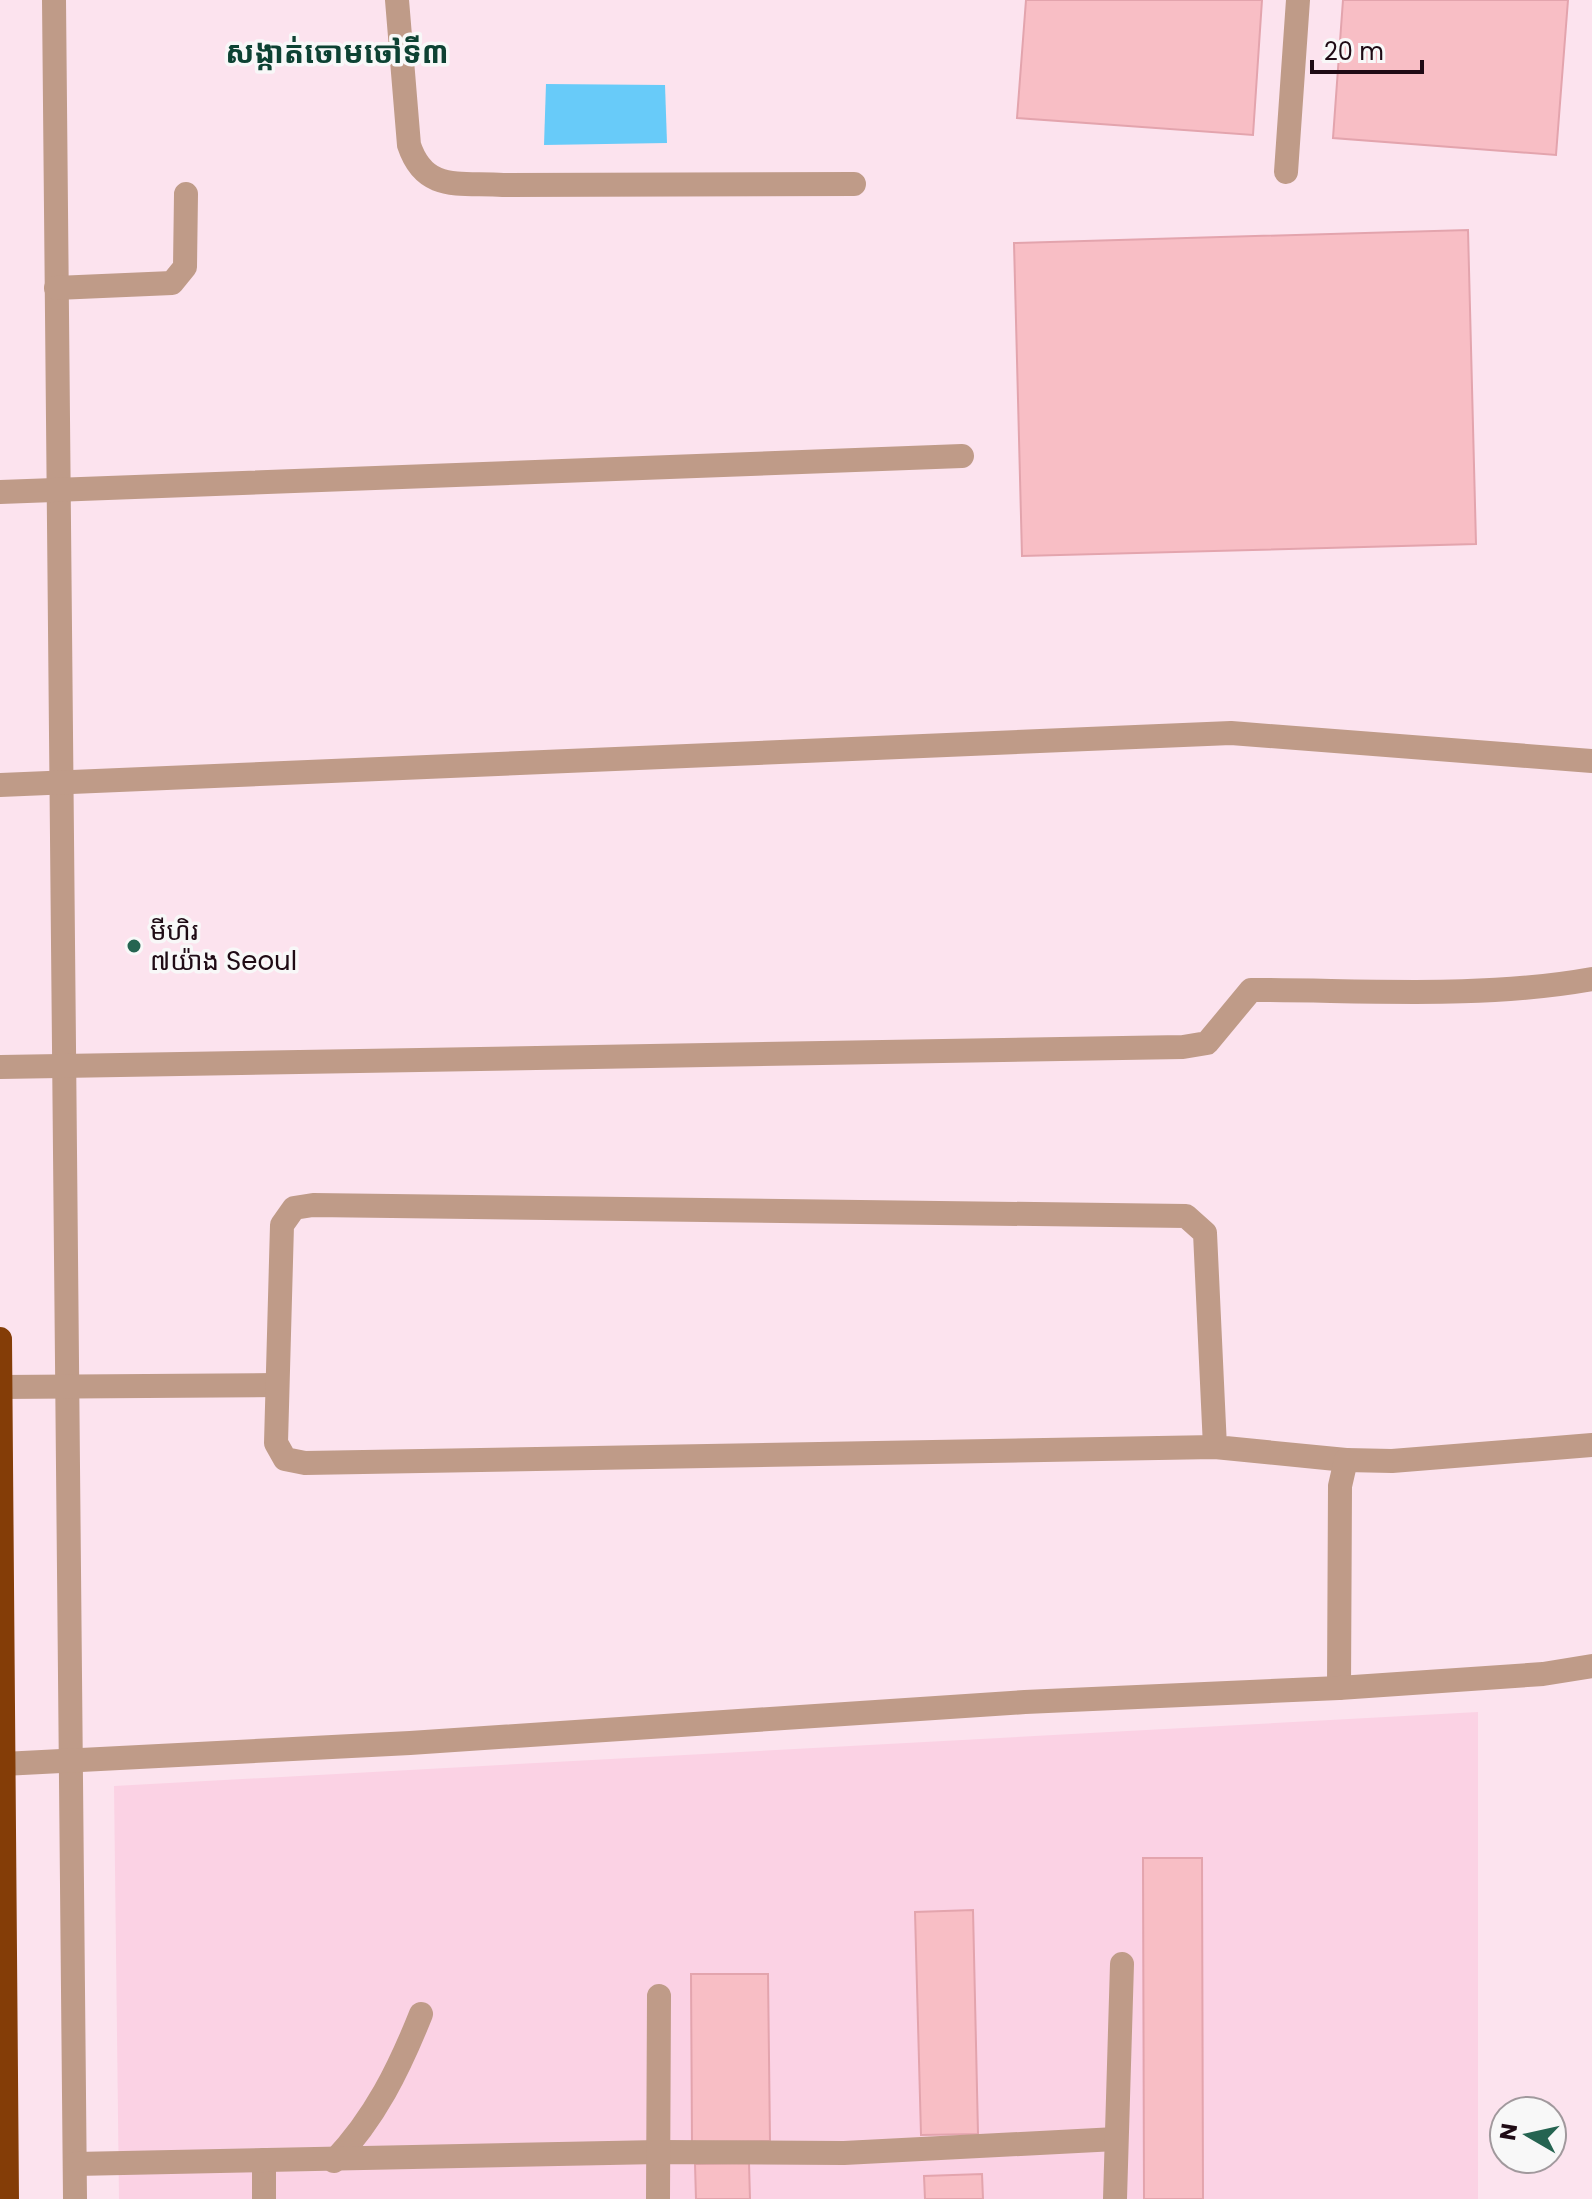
<svg xmlns="http://www.w3.org/2000/svg" width="1592" height="2199" viewBox="0 0 1592 2199" font-family="Poppins,'Noto Sans Khmer',sans-serif">
<style>
.built{fill:#fbd2e4}
.water{fill:#68cbf9}
.building{fill:#f8bec5;stroke:#e3a4ad;stroke-width:2}
.lines{fill:none;stroke-linecap:round;stroke-linejoin:round}
.minor{stroke:#bf9b88;stroke-width:24}
.highway{stroke:#843d07;stroke-width:24}
.poi-dot{fill:#256451;stroke:#f8f8f8;stroke-width:3}
.labels{text-anchor:middle;dominant-baseline:central;stroke-width:7;stroke-linejoin:round;paint-order:stroke}
.poi-label{font-size:26px;fill:#1f0b15;stroke:#f8f8f8;text-anchor:start}
.quarter-label{font-size:30px;font-weight:bold;fill:#0d4233;stroke:#f8f8f8}
</style>
<rect width="100%" height="100%" fill="#fce3ee"/>
<path class="built" d="M1478,1712V2199H119L114,1786Z"/>
<path class="water" d="M546,84L665,85L667,143L544,145Z"/>
<g class="building">
<path d="M1026,0H1262L1253,135L1017,118Z"/>
<path d="M1343,0H1568L1556,155L1333,138Z"/>
<path d="M1468,230L1476,544L1022,556L1014,243Z"/>
<path d="M1143,1858H1202L1203,2199H1144Z"/>
<path d="M973,1910L978,2134L921,2135L915,1912Z"/>
<path d="M691,1974H768L770,2141L692,2142Z"/>
<path d="M749,2163L750,2199H696L695,2164Z"/>
<path d="M982,2174L983,2199H925L924,2176Z"/>
</g>
<g class="lines">
<g class="minor">
<path d="M54,0L75,2199"/>
<path d="M397,0L409,145C425,193 460,182 503,185L854,184"/>
<path d="M1286,172L1298,0"/>
<path d="M56,288L172,283L185,267L186,194"/>
<path d="M0,492L962,456"/>
<path d="M0,785L1231,733L1592,761"/>
<path d="M0,1067L1183,1047L1207,1043L1251,990C1363,990 1481,999 1592,979"/>
<path d="M0,1387L276,1385"/>
<path d="M1215,1447L1205,1233L1186,1216L313,1205L294,1208L282,1225L276,1443L285,1459L305,1463L1215,1447L1346,1460"/>
<path d="M1339,1688L1340,1486L1346,1460L1392,1461L1592,1445"/>
<path d="M3,1764L410,1743L1025,1702L1339,1688L1543,1674L1592,1666"/>
<path d="M264,2160V2199"/>
<path d="M334,2161C375,2118 399,2069 421,2014"/>
<path d="M75,2164L659,2152L844,2153L1116,2139"/>
<path d="M658,2199L659,1996"/>
<path d="M1115,2199L1122,1964"/>
</g>
<path class="highway" d="M0,1339L7,2199"/>
</g>
<circle class="poi-dot" cx="134" cy="946" r="8"/>
<g class="labels">
<g class="poi-label">
<text x="150" y="931">មីហិរ<tspan x="150" dy="30">៧យ៉ាង Seoul</tspan></text>
</g>
<g class="quarter-label">
<text x="337" y="52">សង្កាត់ចោមចៅទី៣</text>
</g>
</g>
<g transform="translate(1528 2135) rotate(279)"><circle r="38" fill="#f8f8f8" stroke="#a1999d" stroke-width="2"/>
<path d="M0-6L14 30L0 20L-14 30Z" fill="#256451"/>
<text y="-12" font-size="22" font-weight="bold" text-anchor="middle" fill="#1f0b15">N</text>
</g>
<path d="M1312 60v12h110v-12" fill="none" stroke="#1f0b15" stroke-width="4"/>
<text x="1324" y="60" font-size="24" fill="#1f0b15" stroke="#f8f8f8" stroke-width="6" paint-order="stroke">20 m</text>
</svg>
